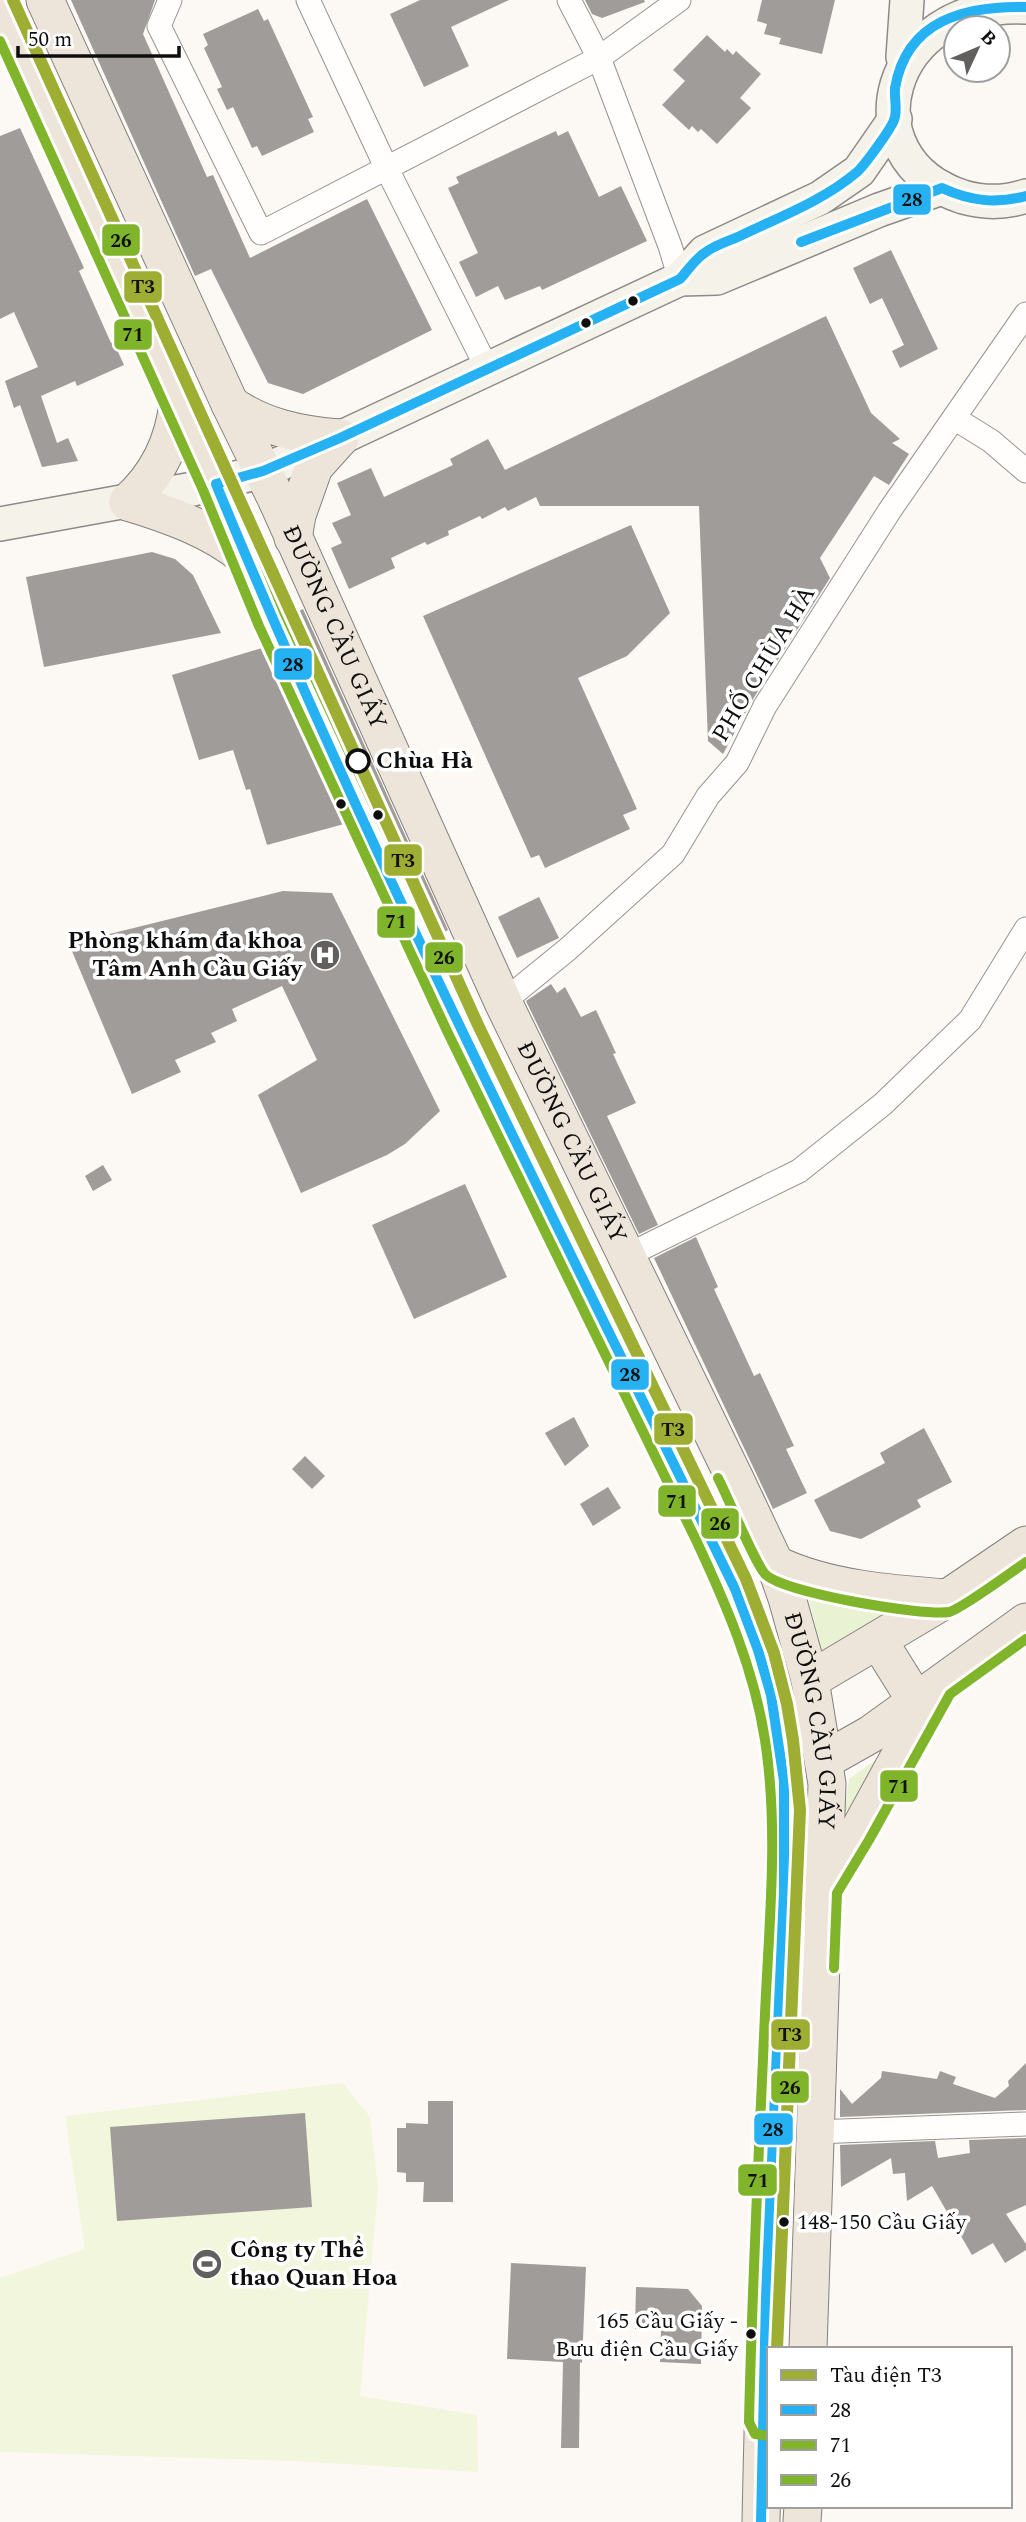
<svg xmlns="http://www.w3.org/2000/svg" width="1026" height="2522" viewBox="0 0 1026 2522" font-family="Spectral,serif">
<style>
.green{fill:#e9f2d2}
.pitch{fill:#f2f6dc}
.building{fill:#9f9c99}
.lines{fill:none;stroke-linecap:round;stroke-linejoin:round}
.street-casing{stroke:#959492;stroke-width:25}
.secondary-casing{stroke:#8c8a88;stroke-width:36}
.primary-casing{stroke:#82817f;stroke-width:39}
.street{stroke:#fffefd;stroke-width:23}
.secondary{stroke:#f5f2ea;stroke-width:33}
.primary{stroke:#ede5d9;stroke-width:37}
.bus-1-casing{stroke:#fff;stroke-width:16}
.bus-2-casing{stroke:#fff;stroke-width:16}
.bus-3-casing{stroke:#fff;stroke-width:16}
.bus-1{stroke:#26b1f3;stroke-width:10}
.bus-2{stroke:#80b42a;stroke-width:10}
.bus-3{stroke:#80b42a;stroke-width:10}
.metro-1-casing{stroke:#fff;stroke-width:18}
.metro-1{stroke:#9dae33;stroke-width:12}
.bus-dot{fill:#0e0e0e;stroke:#fff;stroke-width:2.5}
.stop-dot{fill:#fff;stroke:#0e0e0e;stroke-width:3.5}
.labels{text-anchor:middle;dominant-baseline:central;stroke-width:7;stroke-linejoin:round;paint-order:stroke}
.bus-label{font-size:22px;fill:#0e0e0e;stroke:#fff;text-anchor:start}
.street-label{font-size:24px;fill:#0e0e0e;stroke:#fff}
.stop-label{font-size:24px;font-weight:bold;fill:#0e0e0e;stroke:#fff;text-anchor:start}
.poi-label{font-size:24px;font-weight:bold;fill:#0e0e0e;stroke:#fff;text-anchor:end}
.line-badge{stroke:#fff;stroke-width:2.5}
.pale-badge-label{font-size:19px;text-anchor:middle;font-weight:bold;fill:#111}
</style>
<rect width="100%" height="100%" fill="#fcf9f4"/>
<g class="green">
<path d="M809,1600L892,1609L822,1653Z"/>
<path d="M883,1755L843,1829L849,1779Z"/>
</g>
<path class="pitch" d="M343,2083L370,2117L378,2188L360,2396L477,2415L478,2472L296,2461L0,2452V2278L85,2249L65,2116Z"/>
<g class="building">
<path d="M71,0H155L143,34L207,177L213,175L250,258L367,199L432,330L303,394L268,383L211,269L195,276Z"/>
<path d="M420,0H509L451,27L469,66L424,87L390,14Z"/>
<path d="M585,0H644L645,2L602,18L592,14Z"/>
<path d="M762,0H835L822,54L779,44L781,38L764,34L767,24L757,21Z"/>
<path d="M258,9L264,21L268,19L313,117L308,119L314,132L262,156L257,146L252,148L233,107L227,110L217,89L222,87L204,48L208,45L203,34Z"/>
<path d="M707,35L725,52L727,49L733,55L736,51L761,74L740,98L751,108L717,144L701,129L698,132L692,126L689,130L662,105L685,81L673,70Z"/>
<path d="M20,128L84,268L79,271L111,343L113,341L124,365L77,386L75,381L41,396L57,443L68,438L78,461L42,467L20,405L14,408L5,381L38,367L14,312L0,319V136Z"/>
<path d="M556,131L558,136L568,131L599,197L621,186L647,241L542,290L540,286L505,300L498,286L476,297L459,262L478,253L448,188L459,183L456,177Z"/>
<path d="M891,250L938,349L900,368L892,351L904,345L882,298L870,304L853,268Z"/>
<path d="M826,316L871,413L900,439L892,443L909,454L889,485L874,476L820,558L830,578L753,699L723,754L708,741L699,506H540L536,497L508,511L505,507L482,519L480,516L448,531L449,535L427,545L425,542L391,558L395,568L349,589L331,548L342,543L332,523L351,515L337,483L371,468L384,497L453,465L450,459L488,439L505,470Z"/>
<path d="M631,525L670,613L627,656L578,678L637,809L623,815L630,829L545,868L539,855L531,858L423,616Z"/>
<path d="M152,552L175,559L193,575L221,633L44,667L26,577Z"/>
<path d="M303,609L448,930L441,934L292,614Z"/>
<path d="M262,648L344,824L267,845L250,789L246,790L233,750L199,760L172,675Z"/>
<path d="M283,891L332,893L440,1111L405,1144L387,1155L301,1193L258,1095L317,1060L282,986L232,1009L237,1021L211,1033L216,1042L175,1060L181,1072L132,1094L69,944Z"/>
<path d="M539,897L559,938L517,958L498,917Z"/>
<path d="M551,984L557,993L565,987L581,1017L596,1010L616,1053L613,1054L636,1103L607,1116L658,1225L639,1234L526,1001Z"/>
<path d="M103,1165L112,1180L93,1191L85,1176Z"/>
<path d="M465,1184L507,1277L414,1319L372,1225Z"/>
<path d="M696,1237L718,1287L714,1289L754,1376L760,1373L794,1446L786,1449L807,1493L773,1509L654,1258Z"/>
<path d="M574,1417L589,1446L565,1466L545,1433Z"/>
<path d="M924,1428L952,1482L917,1500L921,1507L861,1539L830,1531L814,1500L885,1463L880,1453Z"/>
<path d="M305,1456L325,1476L312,1489L292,1469Z"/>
<path d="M608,1487L621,1508L593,1526L580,1504Z"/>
<path d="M1026,2063V2110L840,2117V2089L852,2104L881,2078L882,2071L937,2079L940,2071L956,2077L953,2084L995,2098L1009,2086L1008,2081Z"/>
<path d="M428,2101H453V2202H423L424,2182H406V2173L397,2172V2128H406V2123L428,2124Z"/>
<path d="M305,2113L312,2207L117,2221L110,2127Z"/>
<path d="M1026,2138V2205L1006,2214L1026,2244V2250L1005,2263L993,2243L972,2255L932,2186L907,2201L905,2173L893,2174L891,2158L841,2187L840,2145L935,2141L938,2158L970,2153L969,2140Z"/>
<path d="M511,2263L586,2267L582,2363L580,2362L579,2448H561L563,2362L507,2359Z"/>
<path d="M636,2287L688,2289L702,2306L701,2364L660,2362L661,2330L635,2329Z"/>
</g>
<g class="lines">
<g class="street-casing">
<g id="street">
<path d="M170,0L159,26L261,233L599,58L679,0"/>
<path d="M308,0L386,167L487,368"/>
<path d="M569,0L599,58L670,246L680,279"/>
<path d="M954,418L991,441L1026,471"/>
<path d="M503,1002L568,949L673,854L708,796L737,763L765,706L890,510L1026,314"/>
<path d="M626,1256L799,1171L883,1104L970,1020L1026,929"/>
<path d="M815,2132L1026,2124"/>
</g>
</g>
<g class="secondary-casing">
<g id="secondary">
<path d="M1026,7C885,0 844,158 963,197C984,203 1005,203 1026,196"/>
<path d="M903,57L907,0"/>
<path d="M680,279L717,278L879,210L942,188"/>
<path d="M0,524L193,489L263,471L340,438L680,279L705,252L820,198L859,171L895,119"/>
</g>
</g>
<g class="primary-casing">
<g id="primary">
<path id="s1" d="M45,0L230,404L276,498L503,1002L735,1479L775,1564L787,1598L810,1680L827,1784L808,2349"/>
<path d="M0,7L216,484L272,620L381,855L460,1025L709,1534C740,1600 768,1666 779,1739C785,1775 784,1812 784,1850C784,1918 781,1987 777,2056C770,2211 764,2366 761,2522"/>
<path d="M230,404C262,427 300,435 340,438"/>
<path d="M128,502C168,514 213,530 245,557"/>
<path d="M128,502C157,476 174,442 178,402"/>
<path d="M293,538L297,515L314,467L340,438"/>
<path d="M775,1564C826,1589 892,1594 948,1598"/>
<path d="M878,1640L916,1701"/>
<path d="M810,1680L948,1598L1026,1545"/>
<path d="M825,1760L871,1734L1026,1622"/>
<path d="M826,1884L857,1834L932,1697"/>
<path d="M802,2522L803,2506"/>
</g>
</g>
<use href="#street" class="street"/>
<use href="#secondary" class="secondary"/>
<use href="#primary" class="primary"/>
<g class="bus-1-casing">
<g id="bus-1">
<path d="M801,242L942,188C970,201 996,204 1026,196"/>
<path d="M761,2522L766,2297L784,1892V1781L771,1695L758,1650L735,1589C557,1224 370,859 216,484L263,471L340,438L680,279C688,270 696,258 706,252C715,245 729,241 740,236C779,217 823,201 857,172C864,166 891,129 894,120C898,111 894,98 895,88C907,19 966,6 1026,7"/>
</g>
</g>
<g class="bus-2-casing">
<g id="bus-2">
<path d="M0,41L203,490L259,626L368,861L447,1031L696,1540C726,1604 754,1669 765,1740C779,1830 769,1923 765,2014C759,2150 752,2286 749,2422L755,2434L769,2436"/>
<path d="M718,1478C727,1495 756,1566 766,1575C787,1593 920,1616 949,1612C960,1610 1013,1571 1026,1562"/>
<path d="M834,1968L837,1893L869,1840L950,1694L1026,1639"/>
</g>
</g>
<g class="bus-3-casing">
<path id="bus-3" d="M13,1L229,478L285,614L394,849L473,1019L722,1528L755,1603L774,1656L788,1709L796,1765L797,1927L779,2349"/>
</g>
<use href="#bus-1" class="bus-1"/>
<use href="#bus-2" class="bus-2"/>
<use href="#bus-3" class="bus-3"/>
<g class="metro-1-casing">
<path id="metro-1" d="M13,0L478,1025L746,1579L774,1653L787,1704L793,1740L800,1810L777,2349"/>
</g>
<use href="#metro-1" class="metro-1"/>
</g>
<defs>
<g id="hospital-disc" transform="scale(1.575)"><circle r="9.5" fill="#61605e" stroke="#fff"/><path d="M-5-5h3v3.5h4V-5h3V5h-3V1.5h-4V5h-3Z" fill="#fff"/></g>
<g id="stadium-disc" transform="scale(1.575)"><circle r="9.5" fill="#61605e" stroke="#fff"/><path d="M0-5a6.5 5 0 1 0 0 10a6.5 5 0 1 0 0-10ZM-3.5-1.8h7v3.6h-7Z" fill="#fff"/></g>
</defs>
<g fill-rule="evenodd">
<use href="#hospital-disc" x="325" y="955"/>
<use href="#stadium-disc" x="207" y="2264"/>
</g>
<g class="bus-dot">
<circle cx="633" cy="301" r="6"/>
<circle cx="586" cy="323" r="6"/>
<circle cx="341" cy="804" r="6"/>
<circle cx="378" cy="815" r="6"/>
<circle cx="784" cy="2222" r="6"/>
<circle cx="751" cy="2334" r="6"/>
</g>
<circle class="stop-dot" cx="358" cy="761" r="11"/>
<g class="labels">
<g class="bus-label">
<text x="797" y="2222">148-150 Cầu Giấy</text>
<text x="738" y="2321" text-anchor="end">165 Cầu Giấy -<tspan x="738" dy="28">Bưu điện Cầu Giấy</tspan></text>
</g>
<g class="street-label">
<text stroke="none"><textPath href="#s1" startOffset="691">ĐƯỜNG CẦU GIẤY</textPath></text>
<text transform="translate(764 664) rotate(-59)">PHỐ CHÙA HÀ</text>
<text stroke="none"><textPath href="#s1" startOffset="1258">ĐƯỜNG CẦU GIẤY</textPath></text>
<text stroke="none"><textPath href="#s1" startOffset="1888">ĐƯỜNG CẦU GIẤY</textPath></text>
</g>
<g class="stop-label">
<text x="376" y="761">Chùa Hà</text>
</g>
<g class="poi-label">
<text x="302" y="941">Phòng khám đa khoa<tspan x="302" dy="28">Tâm Anh Cầu Giấy</tspan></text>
<text x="230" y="2250" text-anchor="start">Công ty Thể<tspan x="230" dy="28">thao Quan Hoa</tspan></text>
</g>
</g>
<g class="line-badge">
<rect x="892" y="183" width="40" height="33" rx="7" fill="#26b1f3"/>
<rect x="101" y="223" width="40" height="34" rx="7" fill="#80b42a"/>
<rect x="123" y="270" width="40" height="34" rx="7" fill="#9dae33"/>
<rect x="113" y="318" width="40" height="33" rx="7" fill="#80b42a"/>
<rect x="273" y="647" width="40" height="34" rx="7" fill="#26b1f3"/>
<rect x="383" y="843" width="40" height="34" rx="7" fill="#9dae33"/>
<rect x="376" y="905" width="40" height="34" rx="7" fill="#80b42a"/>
<rect x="424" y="941" width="40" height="33" rx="7" fill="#80b42a"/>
<rect x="610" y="1358" width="40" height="33" rx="7" fill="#26b1f3"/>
<rect x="653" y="1412" width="41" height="34" rx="7" fill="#9dae33"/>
<rect x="657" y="1484" width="40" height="34" rx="7" fill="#80b42a"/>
<rect x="700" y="1507" width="40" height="33" rx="7" fill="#80b42a"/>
<rect x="879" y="1769" width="40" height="34" rx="7" fill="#80b42a"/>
<rect x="770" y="2018" width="41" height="33" rx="7" fill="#9dae33"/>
<rect x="770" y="2070" width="40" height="34" rx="7" fill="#80b42a"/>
<rect x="753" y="2112" width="41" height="34" rx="7" fill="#26b1f3"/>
<rect x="737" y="2163" width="41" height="34" rx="7" fill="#80b42a"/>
</g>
<g class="pale-badge-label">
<text x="912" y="206">28</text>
<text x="121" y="247">26</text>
<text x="143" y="293">T3</text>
<text x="133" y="341">71</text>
<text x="293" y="671">28</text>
<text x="403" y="867">T3</text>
<text x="396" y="928">71</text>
<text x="444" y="964">26</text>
<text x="630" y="1381">28</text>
<text x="673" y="1436">T3</text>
<text x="677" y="1508">71</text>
<text x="720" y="1530">26</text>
<text x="899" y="1793">71</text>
<text x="790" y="2041">T3</text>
<text x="790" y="2094">26</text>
<text x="773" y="2136">28</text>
<text x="758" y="2187">71</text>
</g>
<rect x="767" y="2347" width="245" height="161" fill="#ffffff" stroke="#9f9f9f" stroke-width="2"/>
<rect x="781" y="2370" width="35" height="10" fill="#9dae33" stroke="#9f9f9f" stroke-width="2"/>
<text x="830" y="2382" font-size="21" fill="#0e0e0e">Tàu điện T3</text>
<rect x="781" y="2405" width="35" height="10" fill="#26b1f3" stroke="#9f9f9f" stroke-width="2"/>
<text x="830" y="2417" font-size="21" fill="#0e0e0e">28</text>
<rect x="781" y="2440" width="35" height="10" fill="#80b42a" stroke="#9f9f9f" stroke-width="2"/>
<text x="830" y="2452" font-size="21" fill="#0e0e0e">71</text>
<rect x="781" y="2475" width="35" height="10" fill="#80b42a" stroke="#9f9f9f" stroke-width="2"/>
<text x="830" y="2487" font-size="21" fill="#0e0e0e">26</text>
<g transform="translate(977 49) rotate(46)"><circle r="33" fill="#ffffff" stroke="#9f9f9f" stroke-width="2"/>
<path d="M0-5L12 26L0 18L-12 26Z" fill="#61605e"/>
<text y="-10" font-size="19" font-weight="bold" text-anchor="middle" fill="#0e0e0e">B</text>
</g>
<path d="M18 46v10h161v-10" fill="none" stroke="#0e0e0e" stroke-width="3.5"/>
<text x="28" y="46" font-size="21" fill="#0e0e0e" stroke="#ffffff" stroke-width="5" paint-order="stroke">50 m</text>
</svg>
